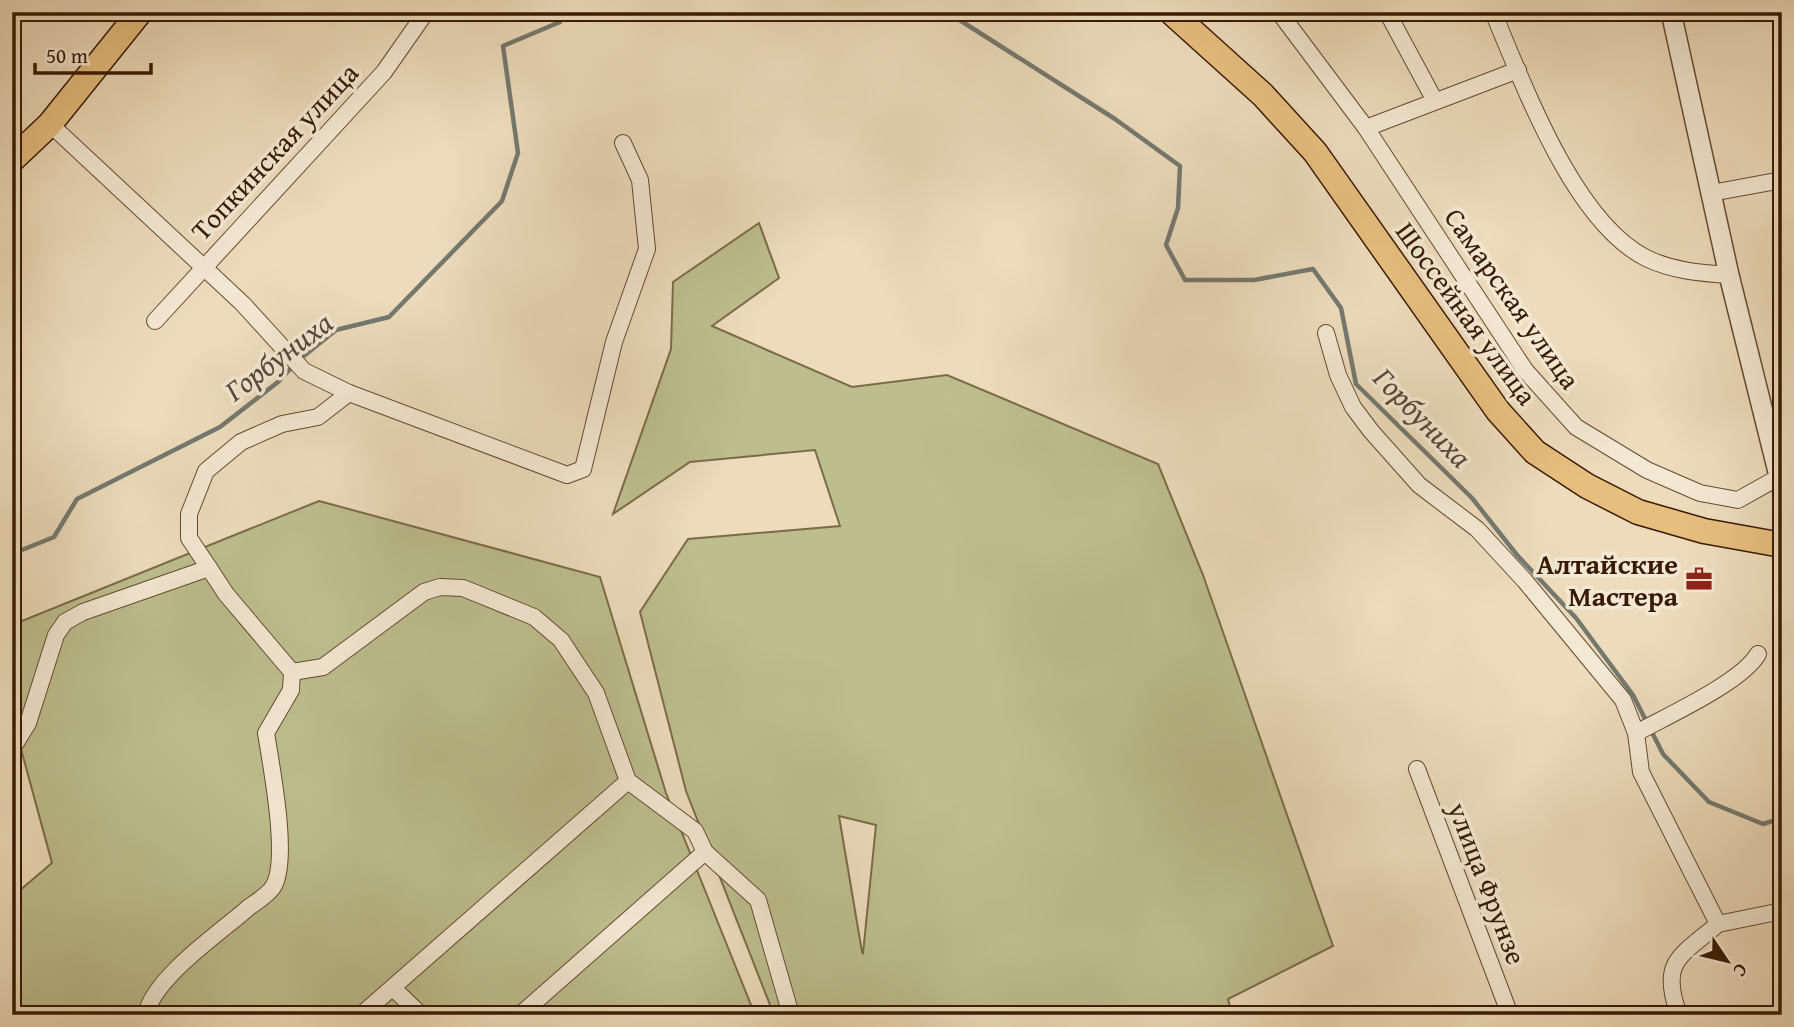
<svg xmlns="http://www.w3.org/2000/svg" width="1794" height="1027" viewBox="0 0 1794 1027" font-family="'Gentium Book Plus',serif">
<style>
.green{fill:#bdbe8d;stroke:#7b6c49;stroke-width:2;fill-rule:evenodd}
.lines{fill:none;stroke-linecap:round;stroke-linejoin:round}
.stream{stroke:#747970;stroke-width:4.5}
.minor-casing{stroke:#664a32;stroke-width:18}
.tertiary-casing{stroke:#664a32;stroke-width:22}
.primary-casing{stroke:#391a05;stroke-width:27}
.minor{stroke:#f3e8d3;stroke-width:16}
.tertiary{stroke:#f3e8d3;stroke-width:19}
.primary{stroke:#e6be7e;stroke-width:24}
.labels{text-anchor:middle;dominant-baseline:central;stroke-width:7;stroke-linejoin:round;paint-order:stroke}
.street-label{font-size:28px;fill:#391a05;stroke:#f3e8d3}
.poi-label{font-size:28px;font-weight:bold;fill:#391a05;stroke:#f3e8d3;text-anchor:end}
.water-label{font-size:30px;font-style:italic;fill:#564a3b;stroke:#f3e8d3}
</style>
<rect width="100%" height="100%" fill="#eddbbb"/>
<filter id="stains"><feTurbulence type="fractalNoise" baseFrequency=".00286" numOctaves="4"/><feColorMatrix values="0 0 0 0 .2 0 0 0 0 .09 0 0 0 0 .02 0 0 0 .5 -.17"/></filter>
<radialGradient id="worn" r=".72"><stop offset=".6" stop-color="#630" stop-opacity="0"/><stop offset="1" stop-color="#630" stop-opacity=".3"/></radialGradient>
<g class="green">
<path d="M759,223L779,278L712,326L852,387L947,375L1158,464L1203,575L1333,946L1228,999L1232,1015H774L686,791L640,612L688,539L840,526L815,450L690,462L613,514L671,349L673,282ZM839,816L876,825L863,953L862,952Z"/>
<path d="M319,501L600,577L666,793L755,1015H12V897L52,863L12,716V625Z"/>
</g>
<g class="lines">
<g class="stream">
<path d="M947,12L1115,119L1180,166L1178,208L1166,245L1185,280H1254L1313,269L1341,308L1356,384L1472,498L1517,555L1576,618L1633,695L1663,754L1709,802L1763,824L1782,818"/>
<path d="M300,359L336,330L389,317L502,201L518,153L503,46L560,22L563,12"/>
<path d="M12,554L54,537L77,499L220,427L278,382L294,365"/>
</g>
<g class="minor-casing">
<g id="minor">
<path d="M1279,12L1366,128L1525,370L1576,427L1647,470L1700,493L1738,500L1779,477"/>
<path d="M1387,12L1435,101"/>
<path d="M1493,12C1524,85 1573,221 1646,258C1673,271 1700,273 1729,275"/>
<path d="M50,124L243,304L304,371L349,393L567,475L583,469L614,342L647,249L640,180L623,143"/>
<path d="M1366,128L1518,70"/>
<path d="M1711,193L1782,180"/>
<path d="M155,321L384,72L426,12"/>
<path d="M1326,333L1338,375L1353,407L1371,431L1419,485L1477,529L1525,581L1623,700L1636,733L1641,772L1718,924C1681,956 1659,961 1679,1015"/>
<path d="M292,672L323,667L424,592L440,587L463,588L534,617L561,640L596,693L628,781L695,831L705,852L758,900L791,1015"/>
<path d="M1636,733C1667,716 1742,682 1758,654"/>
<path d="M12,749L28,723L56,635L65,622L83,612L209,568"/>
<path d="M1417,769L1510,1015"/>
<path d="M1718,924L1782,911"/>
<path d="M393,988L421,1015"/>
<path d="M146,1015C153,978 220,933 248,908C256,902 268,895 273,887C290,861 271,765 266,733L291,690L292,672L226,594L209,568L189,538V514L206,471L241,442L282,424L318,417L349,393"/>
<path d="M361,1015L628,781"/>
<path d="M520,1015L705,852"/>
</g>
</g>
<g class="tertiary-casing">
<path id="tertiary" d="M1671,12L1729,275L1782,488"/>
</g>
<g class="primary-casing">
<g id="primary">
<path d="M1171,12L1263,95L1315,152L1498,411L1535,452L1587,486L1638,512L1704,531L1782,545"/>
<path d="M12,160L50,124L140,12"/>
</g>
</g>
<use href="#minor" class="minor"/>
<use href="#tertiary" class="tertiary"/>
<use href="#primary" class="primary"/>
</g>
<defs>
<g id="office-bare" transform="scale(2.1)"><path d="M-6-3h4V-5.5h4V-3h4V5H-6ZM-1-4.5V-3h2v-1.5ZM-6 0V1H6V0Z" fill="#8f2418" stroke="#f3e8d3" stroke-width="2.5" paint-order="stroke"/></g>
</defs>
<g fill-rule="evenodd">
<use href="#office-bare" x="1699" y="579"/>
</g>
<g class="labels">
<g class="street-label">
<text transform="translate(274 151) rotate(-47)">Топкинская улица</text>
<text transform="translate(1513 298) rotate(55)">Самарская улица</text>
<text transform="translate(1467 313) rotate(54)">Шоссейная улица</text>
<text transform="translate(1488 883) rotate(69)">улица Фрунзе</text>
</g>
<g class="poi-label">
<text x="1678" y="563">Алтайские<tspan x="1678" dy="32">Мастера</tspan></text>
</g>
<g class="water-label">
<text transform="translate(278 356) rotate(-37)">Горбуниха</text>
<text transform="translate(1423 417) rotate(46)">Горбуниха</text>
</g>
</g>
<rect width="1794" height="1027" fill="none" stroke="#eddbbb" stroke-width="42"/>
<rect x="14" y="14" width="1766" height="999" fill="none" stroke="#391a05" stroke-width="3.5"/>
<rect x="21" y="21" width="1752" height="985" fill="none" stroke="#391a05" stroke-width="2"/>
<g transform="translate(1727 961) rotate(125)" stroke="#f3e8d3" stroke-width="5" paint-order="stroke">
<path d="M0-5L12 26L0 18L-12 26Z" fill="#391a05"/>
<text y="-10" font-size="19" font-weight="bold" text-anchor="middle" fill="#391a05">С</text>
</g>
<path d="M35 63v10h116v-10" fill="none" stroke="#391a05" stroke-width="3.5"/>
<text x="46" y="63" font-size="21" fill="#391a05" stroke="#f3e8d3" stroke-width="5" paint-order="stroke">50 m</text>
<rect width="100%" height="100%" filter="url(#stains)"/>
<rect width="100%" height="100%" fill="url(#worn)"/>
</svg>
